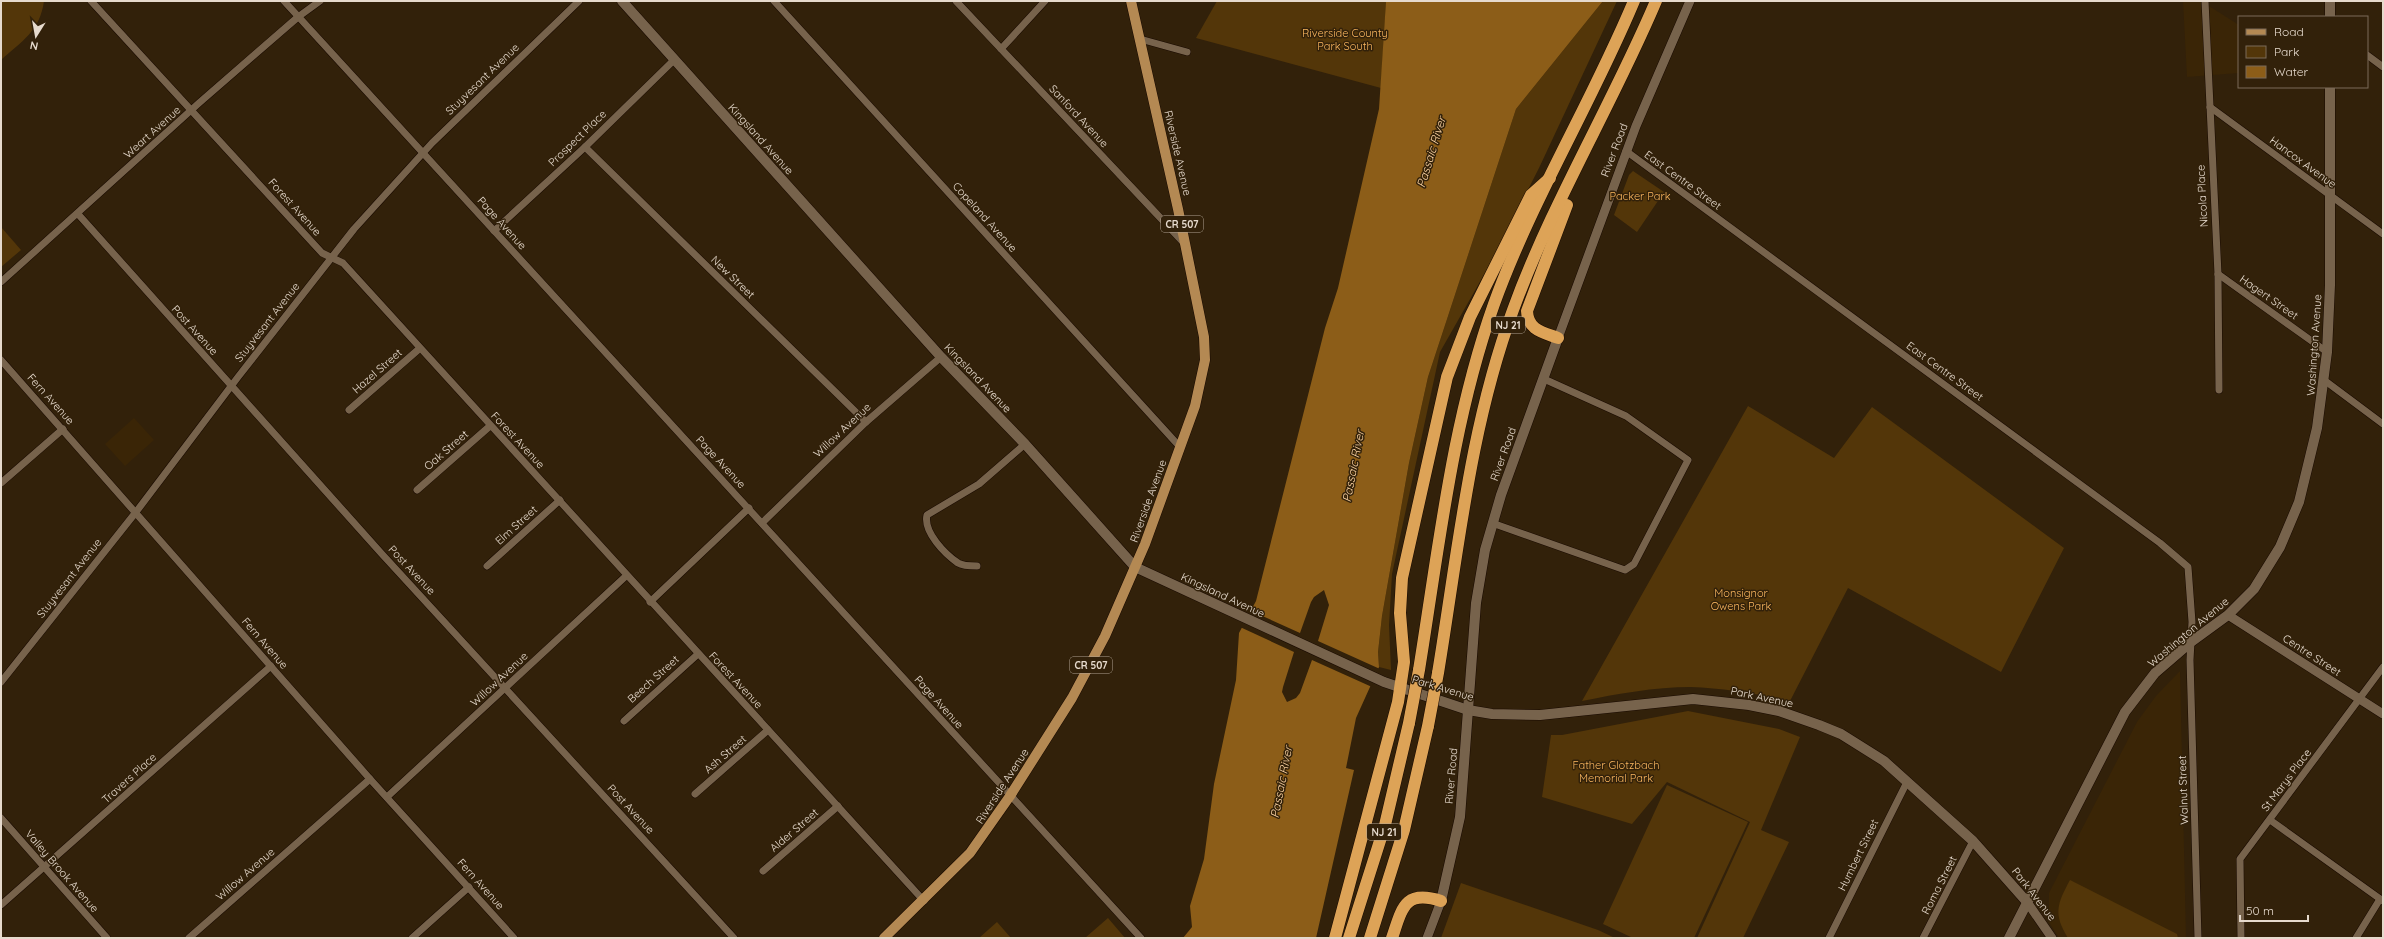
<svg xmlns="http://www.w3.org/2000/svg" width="2384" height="939" viewBox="0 0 2384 939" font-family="Quicksand,sans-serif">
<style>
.built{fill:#3a2506}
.green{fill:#533609}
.water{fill:#8c5d18}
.pier{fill:#32210a}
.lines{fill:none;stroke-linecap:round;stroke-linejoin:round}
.minor-casing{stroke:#190a00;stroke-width:8}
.tertiary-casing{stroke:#190a00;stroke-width:10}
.secondary-casing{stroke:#190a00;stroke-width:11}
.primary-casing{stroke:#190a00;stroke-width:11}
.motorway-casing{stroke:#190a00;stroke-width:13}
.minor{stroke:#77634c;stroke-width:7}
.tertiary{stroke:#77634c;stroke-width:9}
.secondary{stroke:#77634c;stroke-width:10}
.primary{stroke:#b48953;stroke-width:10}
.motorway{stroke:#dda357;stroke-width:12}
.motorway-bridge-casing{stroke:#190a00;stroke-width:13;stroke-linecap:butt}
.motorway-bridge{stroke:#dda357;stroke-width:12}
.labels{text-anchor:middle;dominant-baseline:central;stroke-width:3;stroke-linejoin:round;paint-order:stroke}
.shield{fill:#32210a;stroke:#b0a292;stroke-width:1}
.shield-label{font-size:10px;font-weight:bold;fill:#e6dacd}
.park-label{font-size:11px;fill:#fbb75f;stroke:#32210a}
.street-label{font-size:11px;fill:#e6dacd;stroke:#32210a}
.water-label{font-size:12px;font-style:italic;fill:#fdd4a3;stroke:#32210a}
</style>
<rect width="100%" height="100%" fill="#32210a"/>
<g class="built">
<path d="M2183,1H2201L2239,25V73L2187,77Z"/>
<path d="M134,418L154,440L125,466L105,444Z"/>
<path d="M2180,671L2186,938H2059L2049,922V893L2137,722L2156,696Z"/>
</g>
<g class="green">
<path d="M1,1H44C40,31 22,41 1,60Z"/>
<path d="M1217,1H1386L1381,88L1196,38Z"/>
<path d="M1603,1H1617L1539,168L1490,264L1440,352L1392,574L1389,625L1391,670L1379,667L1378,652L1382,616L1409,463L1428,377L1516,109Z"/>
<path d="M1633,171L1664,192L1637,232L1614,215L1629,175Z"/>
<path d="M1,227L21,250L1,267Z"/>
<path d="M1748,406L1834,458L1872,407L2064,548L2001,672L1848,588L1790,701C1758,694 1723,688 1691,687C1654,687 1617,694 1582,701Z"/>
<path d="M1688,711L1779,729L1800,737L1761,830L1789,842L1743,938H1697L1750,822L1667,782L1632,824L1542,797L1551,735H1562Z"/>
<path d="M1667,785L1748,822L1694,938H1633L1603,924Z"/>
<path d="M2070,880L2177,934L2178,938H2068C2053,914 2057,904 2070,880Z"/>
<path d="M1461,883L1598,930L1615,938H1441Z"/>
<path d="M1108,918L1125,938H1085Z"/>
<path d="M997,922L1011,938H979Z"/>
</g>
<path class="water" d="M1386,1H1603L1516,109L1428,377L1409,463L1382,616L1378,652L1379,667L1356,718L1346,768L1354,770L1316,938H1183L1192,927L1190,906L1204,859L1214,784L1236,680L1239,633L1256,601L1325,328L1338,288L1379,109Z"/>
<path class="pier" d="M1324,590L1329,605L1318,641L1380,669L1372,687L1312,660L1300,693L1296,698L1287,702L1282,692L1283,687L1294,652L1240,627L1249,610L1300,633L1311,602L1314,597Z"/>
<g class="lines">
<g class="minor-casing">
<g id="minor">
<path d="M91,1L322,253L343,263L924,901"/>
<path d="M284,1L1141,938"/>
<path d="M774,1L1180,447"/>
<path d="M956,1L1185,244"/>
<path d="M2205,1L2218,274L2219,390"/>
<path d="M1140,39L1187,52"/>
<path d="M1001,49L1045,1"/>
<path d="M2367,55L2383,67"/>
<path d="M2210,107L2383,234"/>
<path d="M585,147L866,422"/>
<path d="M1626,151L2160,543L2188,567L2192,622L2190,660L2198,938"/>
<path d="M78,214L381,553L734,938"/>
<path d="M494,231L585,147L674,60"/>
<path d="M2218,274L2327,352"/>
<path d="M1,282L199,103L298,17L320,1"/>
<path d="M1,360L370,779L514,938"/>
<path d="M2324,380L2383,424"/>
<path d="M349,410L419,349"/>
<path d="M1,483L63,429"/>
<path d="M417,490L490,426"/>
<path d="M762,523L866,422L941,357"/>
<path d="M1492,523L1625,570L1634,564L1688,460L1626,416L1544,379"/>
<path d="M487,566L560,500"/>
<path d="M977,566C972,566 963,566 958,563C945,554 923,532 927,515L979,484L1025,444"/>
<path d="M650,602L749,508"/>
<path d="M1,682L136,512L238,377L354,229L432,143L579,1"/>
<path d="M624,721L698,654"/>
<path d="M695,794L768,730"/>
<path d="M387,797L626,576"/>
<path d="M1,818L107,938"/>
<path d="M2270,820L2383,901"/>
<path d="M763,871L838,806"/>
<path d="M1,905L271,666"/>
<path d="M189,938L370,779"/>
<path d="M412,938L469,887"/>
<path d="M1829,938L1907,782"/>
<path d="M1923,938L1973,841"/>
<path d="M2241,938L2240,859L2383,667"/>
<path d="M2356,938L2380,899"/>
</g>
</g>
<g class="tertiary-casing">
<g id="tertiary">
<path d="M1558,338L1636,126L1690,1"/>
<path d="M2228,615L2383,714"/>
<path d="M2027,902L2052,938"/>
<path d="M1427,938L1441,901"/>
</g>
</g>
<g class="secondary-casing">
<g id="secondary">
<path d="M622,1L941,357L1025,444L1135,567L1384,682L1468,710L1492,714L1540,715L1693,699L1749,705L1779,711L1819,725L1841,734L1884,761L1973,841L2027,902"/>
<path d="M2330,17V1"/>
<path d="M1441,901L1460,817L1476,603L1485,550L1501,495L1558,338"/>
<path d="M2009,938L2125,712L2155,673L2191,642L2228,615L2254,589L2280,547L2299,502L2317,428L2327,352L2330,285V87"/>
</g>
</g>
<g class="primary-casing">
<path id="primary" d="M884,938L970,853L1010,796L1072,698L1105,636L1145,544L1195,406L1205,360L1204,337L1178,209L1131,1"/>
</g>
<g class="motorway-casing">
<g id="motorway">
<path d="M1558,338C1542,332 1528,330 1527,311L1567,205"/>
<path d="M1419,670C1439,547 1452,422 1494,304C1532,199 1591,104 1634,1"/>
<path d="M1438,673C1458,552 1470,426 1513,310C1552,203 1612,105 1656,1"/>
<path d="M1335,938L1398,702L1404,662L1400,613L1402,578L1447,377L1470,317L1531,195L1550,178"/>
<path d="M1349,938L1385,825L1409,723"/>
<path d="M1370,938L1404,830L1428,726"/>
<path d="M1392,938C1402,909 1404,889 1441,901"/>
</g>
</g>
<use href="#minor" class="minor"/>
<use href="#tertiary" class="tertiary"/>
<use href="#secondary" class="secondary"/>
<use href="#primary" class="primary"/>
<use href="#motorway" class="motorway"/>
<g class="motorway-bridge-casing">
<g id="motorway-bridge">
<path d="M1409,723L1419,670"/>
<path d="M1428,726L1438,673"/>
</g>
</g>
<use href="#motorway-bridge" class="motorway-bridge"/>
</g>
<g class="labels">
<g class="shield">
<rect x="1161" y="216" width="42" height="16" rx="3"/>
<rect x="1491" y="317" width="34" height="16" rx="3"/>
<rect x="1070" y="657" width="42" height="16" rx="3"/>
<rect x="1367" y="824" width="34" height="16" rx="3"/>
</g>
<g class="shield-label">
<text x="1182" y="224">CR 507</text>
<text x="1508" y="325">NJ 21</text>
<text x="1091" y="665">CR 507</text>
<text x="1384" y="832">NJ 21</text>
</g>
<g class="park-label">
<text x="1345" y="33">Riverside County<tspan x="1345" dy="13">Park South</tspan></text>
<text x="1640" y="196">Packer Park</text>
<text x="1741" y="593">Monsignor<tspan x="1741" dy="13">Owens Park</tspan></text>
<text x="1616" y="765">Father Glotzbach<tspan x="1616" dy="13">Memorial Park</tspan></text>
</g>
<g class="street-label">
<text transform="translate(482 79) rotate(-44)">Stuyvesant Avenue</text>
<text transform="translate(1079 116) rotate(47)">Sanford Avenue</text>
<text transform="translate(152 132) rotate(-42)">Weart Avenue</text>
<text transform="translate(577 138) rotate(-44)">Prospect Place</text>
<text transform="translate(761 139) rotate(48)">Kingsland Avenue</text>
<text transform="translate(1614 150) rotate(-69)">River Road</text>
<text transform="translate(1178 153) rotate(77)">Riverside Avenue</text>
<text transform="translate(2303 162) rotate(36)">Hancox Avenue</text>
<text transform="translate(1683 180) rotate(36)">East Centre Street</text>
<text transform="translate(2202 196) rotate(-93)">Nicola Place</text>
<text transform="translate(295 207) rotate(48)">Forest Avenue</text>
<text transform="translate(985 217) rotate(48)">Copeland Avenue</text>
<text transform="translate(502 223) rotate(48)">Page Avenue</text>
<text transform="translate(733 277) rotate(44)">New Street</text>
<text transform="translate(2269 297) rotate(35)">Hagert Street</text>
<text transform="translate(267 322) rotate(-52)">Stuyvesant Avenue</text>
<text transform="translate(195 330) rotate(48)">Post Avenue</text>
<text transform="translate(2314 345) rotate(-86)">Washington Avenue</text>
<text transform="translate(377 371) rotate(-41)">Hazel Street</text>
<text transform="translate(1945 371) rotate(36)">East Centre Street</text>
<text transform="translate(978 378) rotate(46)">Kingsland Avenue</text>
<text transform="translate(51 399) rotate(48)">Fern Avenue</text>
<text transform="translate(842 430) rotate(-43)">Willow Avenue</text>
<text transform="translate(518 440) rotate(47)">Forest Avenue</text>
<text transform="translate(446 450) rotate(-41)">Oak Street</text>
<text transform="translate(1503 454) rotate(-70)">River Road</text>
<text transform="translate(721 462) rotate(47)">Page Avenue</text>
<text transform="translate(1148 501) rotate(-70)">Riverside Avenue</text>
<text transform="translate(516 525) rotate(-42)">Elm Street</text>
<text transform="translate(412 570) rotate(47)">Post Avenue</text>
<text transform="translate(69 578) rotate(-52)">Stuyvesant Avenue</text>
<text transform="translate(1223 595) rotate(25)">Kingsland Avenue</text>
<text transform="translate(2188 632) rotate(-40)">Washington Avenue</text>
<text transform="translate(265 643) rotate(49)">Fern Avenue</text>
<text transform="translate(2312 655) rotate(33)">Centre Street</text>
<text transform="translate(499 679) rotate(-43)">Willow Avenue</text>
<text transform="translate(653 679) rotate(-42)">Beech Street</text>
<text transform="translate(736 680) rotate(47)">Forest Avenue</text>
<text transform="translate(1443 688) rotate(17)">Park Avenue</text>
<text transform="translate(1762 697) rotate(12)">Park Avenue</text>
<text transform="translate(939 702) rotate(48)">Page Avenue</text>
<text transform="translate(725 754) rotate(-41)">Ash Street</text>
<text transform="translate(1451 776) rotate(-85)">River Road</text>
<text transform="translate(129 778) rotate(-42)">Travers Place</text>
<text transform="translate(2286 780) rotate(-53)">St Marys Place</text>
<text transform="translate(1002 786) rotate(-57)">Riverside Avenue</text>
<text transform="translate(2183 790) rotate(-92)">Walnut Street</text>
<text transform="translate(631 809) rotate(47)">Post Avenue</text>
<text transform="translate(794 830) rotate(-41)">Alder Street</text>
<text transform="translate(1858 855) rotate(-64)">Humbert Street</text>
<text transform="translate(62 871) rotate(49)">Valley Brook Avenue</text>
<text transform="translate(245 874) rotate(-41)">Willow Avenue</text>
<text transform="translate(481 884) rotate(48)">Fern Avenue</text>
<text transform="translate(1939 885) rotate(-63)">Roma Street</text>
<text transform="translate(2034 894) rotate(52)">Park Avenue</text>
</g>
<g class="water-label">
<text transform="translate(1431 152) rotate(-73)">Passaic River</text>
<text transform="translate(1353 466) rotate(-79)">Passaic River</text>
<text transform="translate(1281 782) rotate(-79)">Passaic River</text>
</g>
</g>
<rect width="2384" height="939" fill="none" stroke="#e6dacd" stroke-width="4"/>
<rect x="2238" y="16" width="130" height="72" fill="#32210a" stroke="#7a6b58"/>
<rect x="2246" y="29" width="20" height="6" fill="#b48953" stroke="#7a6b58"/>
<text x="2274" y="36" font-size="12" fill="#e6dacd">Road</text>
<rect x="2246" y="46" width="20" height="12" fill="#533609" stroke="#7a6b58"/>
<text x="2274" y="56" font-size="12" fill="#e6dacd">Park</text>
<rect x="2246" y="66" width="20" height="12" fill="#8c5d18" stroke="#7a6b58"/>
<text x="2274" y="76" font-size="12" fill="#e6dacd">Water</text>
<g transform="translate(36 36) rotate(191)" stroke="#32210a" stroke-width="3" paint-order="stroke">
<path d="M0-3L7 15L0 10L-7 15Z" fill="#e6dacd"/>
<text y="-6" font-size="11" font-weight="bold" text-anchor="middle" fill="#e6dacd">N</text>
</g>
<path d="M2240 915v6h68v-6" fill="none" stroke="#e6dacd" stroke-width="2"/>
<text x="2246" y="915" font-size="12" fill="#e6dacd" stroke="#32210a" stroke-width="3" paint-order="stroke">50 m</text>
</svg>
